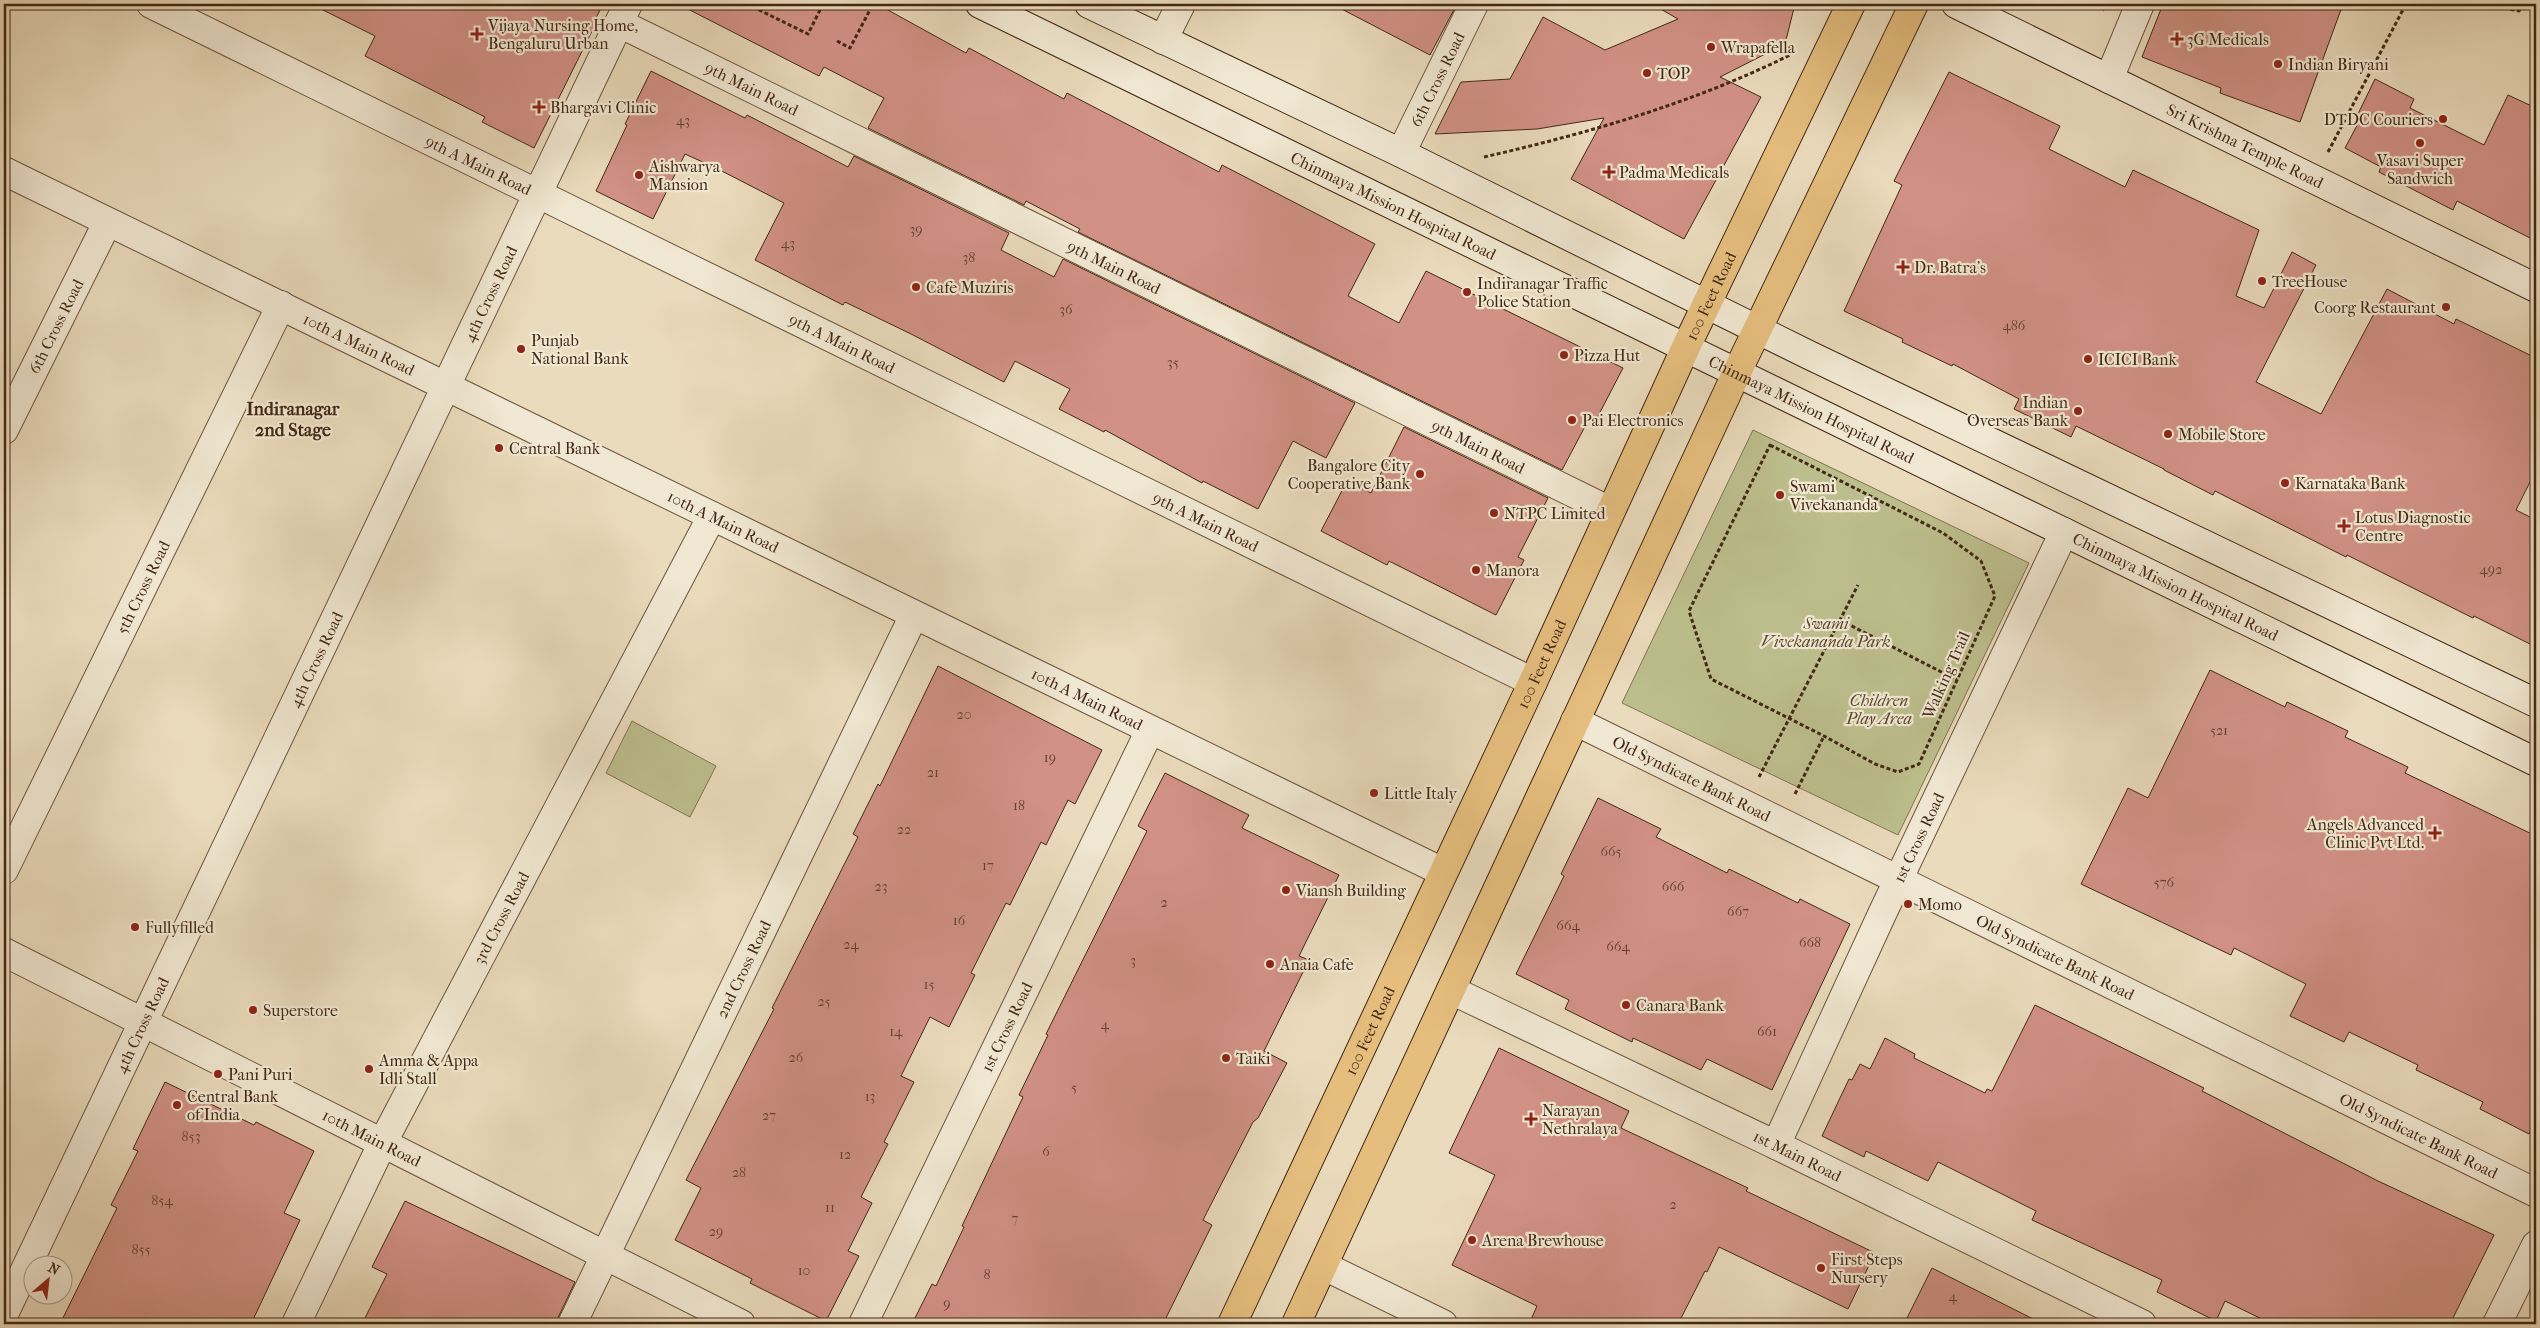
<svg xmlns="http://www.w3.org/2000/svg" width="2540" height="1328" viewBox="0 0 2540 1328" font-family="'IM FELL French Canon',serif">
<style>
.green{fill:#bdbe8d;stroke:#807350}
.building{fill:#d19185;stroke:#432814}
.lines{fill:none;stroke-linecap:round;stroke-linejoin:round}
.street-casing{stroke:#6d553e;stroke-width:30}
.secondary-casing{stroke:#432814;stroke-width:30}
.primary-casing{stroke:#432814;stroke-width:30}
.path{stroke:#432814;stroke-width:3;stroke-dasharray:4 2.5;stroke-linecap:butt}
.street{stroke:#f1e8d3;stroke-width:28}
.secondary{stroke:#f1e8d3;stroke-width:28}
.primary{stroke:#e5be7e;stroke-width:28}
.poi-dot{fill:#8f2418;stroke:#f1e8d3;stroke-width:2}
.labels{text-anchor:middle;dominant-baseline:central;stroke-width:4.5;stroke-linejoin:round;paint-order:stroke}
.number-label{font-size:14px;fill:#664230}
.poi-label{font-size:16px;fill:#432814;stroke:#f1e8d3;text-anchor:start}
.street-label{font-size:16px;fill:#432814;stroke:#f1e8d3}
.park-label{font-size:16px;font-style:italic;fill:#5b462c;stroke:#f1e8d3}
.neighbourhood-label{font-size:18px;font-weight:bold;fill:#432814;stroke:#f1e8d3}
</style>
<rect width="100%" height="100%" fill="#eadbbc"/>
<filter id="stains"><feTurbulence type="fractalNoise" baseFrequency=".004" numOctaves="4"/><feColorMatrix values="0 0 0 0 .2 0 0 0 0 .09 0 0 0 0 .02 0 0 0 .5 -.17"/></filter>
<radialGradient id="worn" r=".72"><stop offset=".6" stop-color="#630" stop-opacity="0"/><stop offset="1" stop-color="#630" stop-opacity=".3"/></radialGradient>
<g class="green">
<path d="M1753,430L2029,563L1898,835L1622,703Z"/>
<path d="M632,721L716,766L690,817L606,773Z"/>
</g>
<g class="building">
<path d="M311,4H603L595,20L597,21L534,148L482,122L485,117L365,56L375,36Z"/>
<path d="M678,4H877L966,53L969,48L1064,99L1067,93L1219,172L1222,165L1375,244L1348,296L1399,323L1426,271L1623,368L1596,420L1590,417L1562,470L1078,232L1080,229L1026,201L1024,205L868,128L884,98L824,67L819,76Z"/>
<path d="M1332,4H1457L1430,55Z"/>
<path d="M1652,4H1795L1785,44L1720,77L1761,97L1684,239L1571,179L1604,118L1537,129L1435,134L1461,82L1510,79L1543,17L1605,50L1678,19Z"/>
<path d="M2163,4H2343L2300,122L2220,93L2221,88L2142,57Z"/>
<path d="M651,71L745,118L747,115L848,167L854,156L1009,233L1001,250L1054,277L1063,259L1355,403L1326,458L1293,441L1258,509L1203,481L1202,483L1105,430L1104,432L1059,409L1070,389L1015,361L1004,382L911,334L845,302L843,305L755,260L784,203L716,168L685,154L653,219L596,191L627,125L625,124Z"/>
<path d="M1949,72L2060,126L2049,149L2125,187L2133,170L2259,230L2236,296L2264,308L2292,252L2316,265L2256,382L2321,414L2387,289L2454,324L2456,319L2536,358V470L2516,510L2536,520V647L2474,616L2473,618L2347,555L2346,557L2215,491L2213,495L2164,470V469L2076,426L2071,437L2014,409L2019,399L1953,364L1952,366L1902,342L1903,339L1844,311L1902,185L1894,181Z"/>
<path d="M2375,79L2414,99L2410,108L2484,145L2508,95L2536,108V241L2457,201L2453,210L2379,172L2381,167L2345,148L2361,118L2357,116Z"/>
<path d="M1404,427L1548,498L1518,557L1524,560L1496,615L1389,561L1387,565L1321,531L1347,481L1371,493Z"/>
<path d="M938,666L1102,750L1075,804L1068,800L1046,845L1041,842L1010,905L1006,903L971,973L975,975L949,1027L930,1017L901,1076L914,1082L884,1142L888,1144L861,1197L872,1203L848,1251L859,1256L826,1321L750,1283L752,1279L675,1240L701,1188L686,1180L774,1009L772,1008L858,837L853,834L878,784L880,786Z"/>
<path d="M2210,670L2285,707L2287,702L2348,731L2345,737L2408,767L2405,773L2536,836V1118L2529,1134L2480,1109L2483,1102L2416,1070L2418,1065L2349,1032L2344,1042L2290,1016L2306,984L2234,948L2231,955L2081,884L2128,788L2148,798Z"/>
<path d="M1165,773L1249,815L1242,828L1339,875L1299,956L1309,960L1264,1051L1287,1063L1258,1118L1253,1122L1203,1220L1212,1225L1163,1324H912L932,1284L936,1286L964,1227L962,1226L1023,1097L1019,1095L1048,1035L1046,1034L1147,831L1138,826Z"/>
<path d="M1598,798L1661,829L1656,837L1727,873L1729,869L1798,903L1800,899L1850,924L1772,1090L1707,1059L1701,1070L1633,1038L1632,1042L1565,1009L1569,1000L1516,974L1564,876L1561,874Z"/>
<path d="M2035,1005L2204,1088L2202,1091L2378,1181L2494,1235L2450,1324H2272L2225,1301L2216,1321L2157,1292L2162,1280L2032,1220L2036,1211L1938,1162L1928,1181L1866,1151L1864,1157L1822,1136L1849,1079L1852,1080L1860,1064L1870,1069L1885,1038L1915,1054L1914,1058L1985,1093L1987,1089L1992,1091Z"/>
<path d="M1499,1048L1629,1111L1621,1128L1748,1188L1746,1191L1875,1253L1848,1309L1719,1247L1707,1272L1705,1271L1678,1324H1529L1537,1306L1452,1265L1495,1175L1449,1153Z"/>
<path d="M165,1082L254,1125L256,1122L314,1151L284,1213L300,1220L251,1324H60L117,1208L111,1205L138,1151L133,1149Z"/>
<path d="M405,1201L575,1282L555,1324H362L387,1274L372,1267Z"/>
<path d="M1932,1268L2043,1324H1904Z"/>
</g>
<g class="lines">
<g class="street-casing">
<g id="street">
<path id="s1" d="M151,4L1533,682"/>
<path id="s2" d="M619,23L1610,511"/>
<path d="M1163,40L1181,4"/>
<path d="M2109,79L2140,4"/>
<path id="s3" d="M1401,153L1474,4"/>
<path id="s4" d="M4,171L1443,872"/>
<path id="s5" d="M4,430L107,223"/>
<path id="s6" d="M1575,721L2536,1193"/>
<path id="s7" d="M4,870L281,305"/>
<path id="s8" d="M4,952L741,1324"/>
<path id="s9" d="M1451,990L1776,1145L2142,1324"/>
<path id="s10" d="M1776,1145L1882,914L2064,532"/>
<path d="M1324,1266L1443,1324"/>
<path id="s11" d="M4,1314L628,4"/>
<path id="s12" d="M296,1324L383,1142L712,516"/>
<path id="s13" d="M572,1324L914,615"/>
<path id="s14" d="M863,1324L1150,730"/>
<path d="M2497,1324L2536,1245"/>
</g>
</g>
<g class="secondary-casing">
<g id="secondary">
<path id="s15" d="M980,4L2536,762"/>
<path d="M1089,4L1401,153L1809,355L2536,703"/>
<path id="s16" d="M1956,4L2536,288"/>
</g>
</g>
<g class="primary-casing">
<g id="primary">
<path id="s17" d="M1232,1324L1533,682L1686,347L1851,4"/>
<path d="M1296,1324L1737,372L1914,4"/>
</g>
</g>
<g class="path">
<path d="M747,4L808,34L823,4"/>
<path d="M2092,4L2104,10"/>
<path d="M2485,4L2519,11L2523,4"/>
<path d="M837,41L850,48L873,4"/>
<path d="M2328,152L2406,4"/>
<path d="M1484,157C1589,133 1693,103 1790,55"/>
<path d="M1770,445L1943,533L1981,561L1995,596L1919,764L1898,772L1875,764L1824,736L1711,679L1689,611Z"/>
<path d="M1840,620L1957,680"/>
<path d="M1759,777L1858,585"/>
<path d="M1795,794L1824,736"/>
</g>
<use href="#street" class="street"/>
<use href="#secondary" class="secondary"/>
<use href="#primary" class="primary"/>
</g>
<g class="poi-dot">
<path d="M474.5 26.5h5v5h5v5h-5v5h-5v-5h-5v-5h5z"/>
<path d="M2174.5 31.5h5v5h5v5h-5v5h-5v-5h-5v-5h5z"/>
<circle cx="1711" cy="47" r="5"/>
<circle cx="2278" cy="64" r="5"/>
<circle cx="1647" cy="73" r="5"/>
<path d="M536.5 99.5h5v5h5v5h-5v5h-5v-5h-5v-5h5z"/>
<circle cx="2443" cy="119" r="5"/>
<circle cx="2420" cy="143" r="5"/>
<path d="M1606.5 164.5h5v5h5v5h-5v5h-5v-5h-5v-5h5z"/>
<circle cx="639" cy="175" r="5"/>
<path d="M1900.5 259.5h5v5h5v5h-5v5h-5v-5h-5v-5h5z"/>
<circle cx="2262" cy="281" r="5"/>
<circle cx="916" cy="287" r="5"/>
<circle cx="1467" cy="292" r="5"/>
<circle cx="2446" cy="307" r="5"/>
<circle cx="521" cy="349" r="5"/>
<circle cx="1564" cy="355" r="5"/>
<circle cx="2088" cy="359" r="5"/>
<circle cx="2078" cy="411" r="5"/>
<circle cx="1572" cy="420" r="5"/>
<circle cx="2168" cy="434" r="5"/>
<circle cx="499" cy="448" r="5"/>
<circle cx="1420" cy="474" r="5"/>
<circle cx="2285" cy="483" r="5"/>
<circle cx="1780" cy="495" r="5"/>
<circle cx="1494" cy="513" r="5"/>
<path d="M2341.5 518.5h5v5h5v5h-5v5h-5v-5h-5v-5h5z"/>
<circle cx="1476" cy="570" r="5"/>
<circle cx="1374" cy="793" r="5"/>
<path d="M2432.5 825.5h5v5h5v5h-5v5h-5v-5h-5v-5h5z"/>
<circle cx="1286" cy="890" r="5"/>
<circle cx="1908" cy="904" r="5"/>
<circle cx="135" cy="927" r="5"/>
<circle cx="1270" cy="964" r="5"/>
<circle cx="1626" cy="1005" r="5"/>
<circle cx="253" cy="1010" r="5"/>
<circle cx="1226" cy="1058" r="5"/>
<circle cx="369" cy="1069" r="5"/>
<circle cx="218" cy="1074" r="5"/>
<circle cx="177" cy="1105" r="5"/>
<path d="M1528.5 1111.5h5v5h5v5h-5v5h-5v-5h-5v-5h5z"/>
<circle cx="1472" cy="1240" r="5"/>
<circle cx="1821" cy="1268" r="5"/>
</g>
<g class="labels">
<g class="number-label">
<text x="683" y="120">43</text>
<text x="916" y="229">39</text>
<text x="788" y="243">43</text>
<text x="969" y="257">38</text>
<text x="1066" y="309">36</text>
<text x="2014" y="325">486</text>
<text x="1173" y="362">35</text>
<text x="2491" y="569">492</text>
<text x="964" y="714">20</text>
<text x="2219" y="730">521</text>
<text x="1050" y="757">19</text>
<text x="933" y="772">21</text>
<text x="1019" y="805">18</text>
<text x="904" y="829">22</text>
<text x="1611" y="851">665</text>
<text x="988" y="865">17</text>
<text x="2164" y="882">576</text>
<text x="881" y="886">23</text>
<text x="1673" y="886">666</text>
<text x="1164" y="902">2</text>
<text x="1738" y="911">667</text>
<text x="959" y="920">16</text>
<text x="1568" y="925">664</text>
<text x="1810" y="942">668</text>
<text x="851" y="944">24</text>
<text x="1618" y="946">664</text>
<text x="1133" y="960">3</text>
<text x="929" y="984">15</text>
<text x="824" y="1001">25</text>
<text x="1105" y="1024">4</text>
<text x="896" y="1031">14</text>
<text x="1767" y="1031">661</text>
<text x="796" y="1057">26</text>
<text x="1074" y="1087">5</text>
<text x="870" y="1096">13</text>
<text x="769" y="1115">27</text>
<text x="191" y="1136">853</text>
<text x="1046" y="1151">6</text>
<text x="845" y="1154">12</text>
<text x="739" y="1172">28</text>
<text x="162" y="1200">854</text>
<text x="1673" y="1204">2</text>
<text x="830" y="1207">11</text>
<text x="1015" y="1218">7</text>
<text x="716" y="1231">29</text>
<text x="141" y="1249">855</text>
<text x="804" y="1270">10</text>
<text x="987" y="1274">8</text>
<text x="1953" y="1296">4</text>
<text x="947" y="1303">9</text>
</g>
<g class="poi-label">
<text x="488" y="25">Vijaya Nursing Home,<tspan x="488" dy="18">Bengaluru Urban</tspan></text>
<text x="2187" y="39">3G Medicals</text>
<text x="1721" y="47">Wrapafella</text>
<text x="2288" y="64">Indian Biryani</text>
<text x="1657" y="73">TOP</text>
<text x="550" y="107">Bhargavi Clinic</text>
<text x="2433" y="119" text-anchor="end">DTDC Couriers</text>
<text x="2420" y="160" text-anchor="middle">Vasavi Super<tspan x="2420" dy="18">Sandwich</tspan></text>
<text x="649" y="166">Aishwarya<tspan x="649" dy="18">Mansion</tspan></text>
<text x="1619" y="172">Padma Medicals</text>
<text x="1914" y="267">Dr. Batra's</text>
<text x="2272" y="281">TreeHouse</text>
<text x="1477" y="283">Indiranagar Traffic<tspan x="1477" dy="18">Police Station</tspan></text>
<text x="926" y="287">Cafe Muziris</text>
<text x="2436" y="307" text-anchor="end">Coorg Restaurant</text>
<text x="531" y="340">Punjab<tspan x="531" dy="18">National Bank</tspan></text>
<text x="1574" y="355">Pizza Hut</text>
<text x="2098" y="359">ICICI Bank</text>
<text x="2068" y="402" text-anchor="end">Indian<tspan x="2068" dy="18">Overseas Bank</tspan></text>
<text x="1582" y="420">Pai Electronics</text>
<text x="2178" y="434">Mobile Store</text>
<text x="509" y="448">Central Bank</text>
<text x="1410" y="465" text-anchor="end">Bangalore City<tspan x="1410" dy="18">Cooperative Bank</tspan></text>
<text x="2295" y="483">Karnataka Bank</text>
<text x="1790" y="486">Swami<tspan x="1790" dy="18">Vivekananda</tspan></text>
<text x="1504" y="513">NTPC Limited</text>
<text x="2355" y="517">Lotus Diagnostic<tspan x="2355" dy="18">Centre</tspan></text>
<text x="1486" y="570">Manora</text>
<text x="1384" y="793">Little Italy</text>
<text x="2424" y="824" text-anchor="end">Angels Advanced<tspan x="2424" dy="18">Clinic Pvt Ltd.</tspan></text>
<text x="1296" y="890">Viansh Building</text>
<text x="1918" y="904">Momo</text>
<text x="145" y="927">Fullyfilled</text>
<text x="1280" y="964">Anaia Cafe</text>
<text x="1636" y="1005">Canara Bank</text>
<text x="263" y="1010">Superstore</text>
<text x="1236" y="1058">Taiki</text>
<text x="379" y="1060">Amma &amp; Appa<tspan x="379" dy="18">Idli Stall</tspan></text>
<text x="228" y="1074">Pani Puri</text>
<text x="187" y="1096">Central Bank<tspan x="187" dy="18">of India</tspan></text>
<text x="1542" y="1110">Narayan<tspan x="1542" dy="18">Nethralaya</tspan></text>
<text x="1482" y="1240">Arena Brewhouse</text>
<text x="1831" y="1259">First Steps<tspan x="1831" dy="18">Nursery</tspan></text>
</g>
<g class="street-label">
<text stroke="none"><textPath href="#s3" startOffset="82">6th Cross Road</textPath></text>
<text stroke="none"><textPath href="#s2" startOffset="148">9th Main Road</textPath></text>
<text stroke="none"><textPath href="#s16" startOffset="322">Sri Krishna Temple Road</textPath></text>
<text stroke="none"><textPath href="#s1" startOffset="365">9th A Main Road</textPath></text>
<text stroke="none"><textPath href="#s15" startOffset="460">Chinmaya Mission Hospital Road</textPath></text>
<text stroke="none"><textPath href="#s2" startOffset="552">9th Main Road</textPath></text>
<text stroke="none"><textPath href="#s11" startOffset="1130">4th Cross Road</textPath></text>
<text stroke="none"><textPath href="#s17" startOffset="1134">100 Feet Road</textPath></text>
<text stroke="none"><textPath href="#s5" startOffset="116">6th Cross Road</textPath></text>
<text stroke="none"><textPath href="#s1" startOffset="770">9th A Main Road</textPath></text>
<text stroke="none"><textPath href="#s4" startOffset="395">10th A Main Road</textPath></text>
<text stroke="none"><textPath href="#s15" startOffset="925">Chinmaya Mission Hospital Road</textPath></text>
<text stroke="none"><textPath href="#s2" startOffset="958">9th Main Road</textPath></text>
<text stroke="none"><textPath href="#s4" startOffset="800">10th A Main Road</textPath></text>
<text stroke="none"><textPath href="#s1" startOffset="1175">9th A Main Road</textPath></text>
<text stroke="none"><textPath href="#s15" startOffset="1330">Chinmaya Mission Hospital Road</textPath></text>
<text stroke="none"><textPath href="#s7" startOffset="315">5th Cross Road</textPath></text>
<text stroke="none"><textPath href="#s11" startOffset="725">4th Cross Road</textPath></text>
<text stroke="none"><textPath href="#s17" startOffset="729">100 Feet Road</textPath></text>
<text transform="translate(1946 675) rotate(-66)">Walking Trail</text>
<text stroke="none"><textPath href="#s4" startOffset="1205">10th A Main Road</textPath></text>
<text stroke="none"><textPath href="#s6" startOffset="130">Old Syndicate Bank Road</textPath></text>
<text stroke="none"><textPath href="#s10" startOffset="339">1st Cross Road</textPath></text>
<text stroke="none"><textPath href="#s12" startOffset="455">3rd Cross Road</textPath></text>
<text stroke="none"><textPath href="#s6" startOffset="535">Old Syndicate Bank Road</textPath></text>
<text stroke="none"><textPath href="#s13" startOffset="394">2nd Cross Road</textPath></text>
<text stroke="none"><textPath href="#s11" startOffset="320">4th Cross Road</textPath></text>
<text stroke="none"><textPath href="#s14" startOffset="330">1st Cross Road</textPath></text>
<text stroke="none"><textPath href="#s17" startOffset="324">100 Feet Road</textPath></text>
<text stroke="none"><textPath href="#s6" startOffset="940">Old Syndicate Bank Road</textPath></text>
<text stroke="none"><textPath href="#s8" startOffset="412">10th Main Road</textPath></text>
<text stroke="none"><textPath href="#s9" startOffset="384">1st Main Road</textPath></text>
</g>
<g class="park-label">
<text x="1826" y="623">Swami<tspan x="1826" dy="18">Vivekananda Park</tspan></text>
<text x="1879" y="700">Children<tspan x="1879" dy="18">Play Area</tspan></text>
</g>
<g class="neighbourhood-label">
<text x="293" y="409">Indiranagar<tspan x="293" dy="21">2nd Stage</tspan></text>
</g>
</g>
<rect width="2540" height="1328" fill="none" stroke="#eadbbc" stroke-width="20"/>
<rect x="5" y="5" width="2530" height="1318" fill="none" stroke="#432814" stroke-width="2.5"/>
<rect x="10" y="10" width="2520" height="1308" fill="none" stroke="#432814"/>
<g transform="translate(48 1280) rotate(28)"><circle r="24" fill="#f1e8d3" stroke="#ab9b87"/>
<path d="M0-4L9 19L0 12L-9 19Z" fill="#8f2418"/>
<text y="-8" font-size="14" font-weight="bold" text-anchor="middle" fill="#432814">N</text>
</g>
<rect width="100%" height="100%" filter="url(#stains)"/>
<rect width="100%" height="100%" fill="url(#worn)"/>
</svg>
